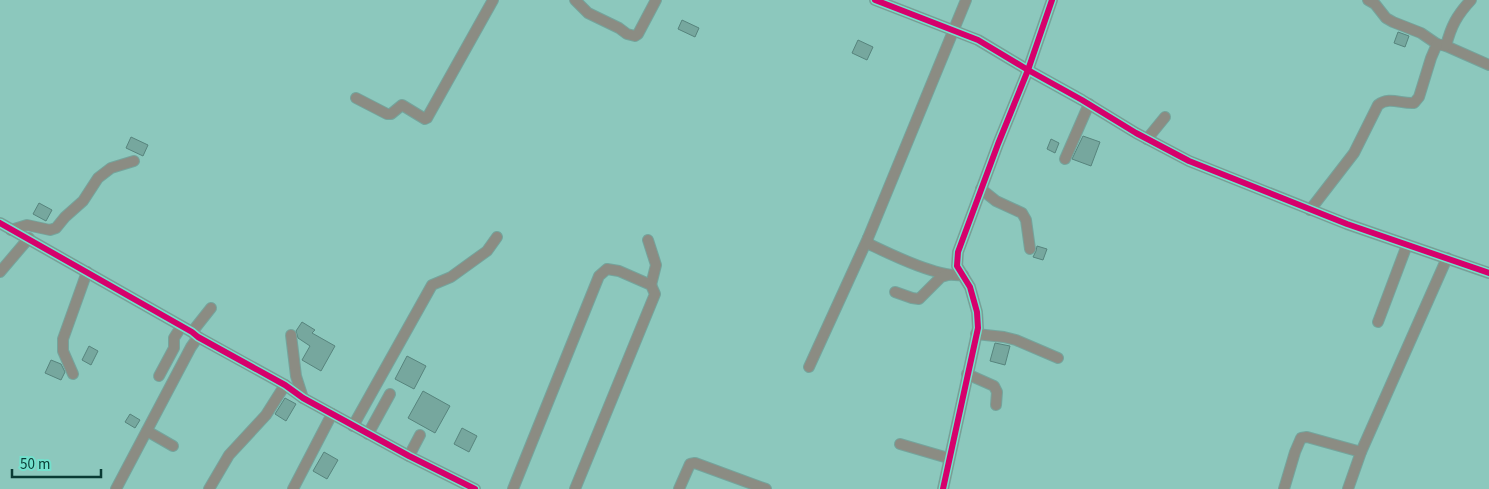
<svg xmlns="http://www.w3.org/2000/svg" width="1489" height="489" viewBox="0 0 1489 489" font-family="'Source Sans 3',sans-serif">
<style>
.building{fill:#76a79e;stroke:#57847d}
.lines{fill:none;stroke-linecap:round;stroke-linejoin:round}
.street-casing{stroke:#74a49c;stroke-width:12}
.street{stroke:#8b8c83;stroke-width:10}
.cycleway-casing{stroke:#73e0cc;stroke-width:9}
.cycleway{stroke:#d6006c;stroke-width:6}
</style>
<rect width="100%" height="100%" fill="#8cc8bd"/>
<g class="building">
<path d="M682,20L699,28L695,37L678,29Z"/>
<path d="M1398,32L1409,36L1405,47L1394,43Z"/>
<path d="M858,40L873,47L867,60L852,53Z"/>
<path d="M1083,136L1100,142L1091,166L1072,159Z"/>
<path d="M131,137L148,145L143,156L126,148Z"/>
<path d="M1051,139L1059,143L1055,153L1047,149Z"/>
<path d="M39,203L52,210L46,221L33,214Z"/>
<path d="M1037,246L1047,249L1043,260L1033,257L1036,251Z"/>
<path d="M302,322L315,330L312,333L335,346L321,371L302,360L310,346L298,338L296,331Z"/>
<path d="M995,343L1010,346L1005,365L990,361Z"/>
<path d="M89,346L98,351L91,365L82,360Z"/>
<path d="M407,356L426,366L414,389L395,379Z"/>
<path d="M51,360L61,364L65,372L61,380L45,373Z"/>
<path d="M423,391L450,406L435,433L408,418Z"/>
<path d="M285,398L296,404L286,421L275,414Z"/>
<path d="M130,414L140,420L135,428L125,422Z"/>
<path d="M462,428L477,436L469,452L454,444Z"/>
<path d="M324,452L338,460L327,479L313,471Z"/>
</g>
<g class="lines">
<g class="street-casing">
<g id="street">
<path d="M575,0L588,13L619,28L627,34L635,36L638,34L656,0"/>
<path d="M875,0L978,40L1028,70L1082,100L1136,133L1189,161L1347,224L1489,273"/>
<path d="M1368,0L1375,4L1386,18L1393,22L1421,33L1437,44L1446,46L1489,65"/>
<path d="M1446,46C1451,26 1457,15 1471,0"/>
<path d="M356,98L387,114H391L402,105L425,119L427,118L493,0"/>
<path d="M1147,139L1165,117"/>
<path d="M1065,159L1089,104"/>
<path d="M981,189L996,201L1022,213L1026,220L1030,249"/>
<path d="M1310,210L1354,153L1378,105C1389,96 1401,104 1414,103L1419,97L1431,58L1437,44"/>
<path d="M0,223L192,332L198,337L285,385L303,398L409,456L475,489"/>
<path d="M11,230L27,225L50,230L56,228L65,217L83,201L98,178L111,168L134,161"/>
<path d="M648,240L656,265L651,285"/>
<path d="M0,272L29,238"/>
<path d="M963,275C939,278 892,255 871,245L868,242V238L966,0"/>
<path d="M895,292L912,298L919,299L941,277L948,275"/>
<path d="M1378,322L1407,245"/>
<path d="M192,332L211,308"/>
<path d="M976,334L1004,337L1016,340L1058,358"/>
<path d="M291,335L296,376L303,398"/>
<path d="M809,367L868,238"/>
<path d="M73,374L63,351V339L87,272"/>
<path d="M967,374L994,386L997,392L996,405"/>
<path d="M159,376L174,348V338L181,327"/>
<path d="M353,426L432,285L451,277L487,251L497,237"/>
<path d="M147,431L173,446"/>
<path d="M368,434L390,394"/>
<path d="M900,444L948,458"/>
<path d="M409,456L420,435"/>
<path d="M116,489L191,347L198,337"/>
<path d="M209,489L229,455L266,415L285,385"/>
<path d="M293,489L332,414"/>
<path d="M513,489L599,276L607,269L619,271L651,285L655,294L575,489"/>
<path d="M679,489L690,464L695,463L766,489"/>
<path d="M943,489L978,328L977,312L970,287L957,266L958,252L998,144L1028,70L1052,0"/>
<path d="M1284,489L1295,452L1301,438L1307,437L1361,452"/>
<path d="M1348,489L1361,452L1447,258"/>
</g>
</g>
<use href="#street" class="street"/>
<g class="cycleway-casing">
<g id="cycleway">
<path d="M875,0L978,40L1028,70L1082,100L1136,133L1189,161L1347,224L1489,273"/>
<path d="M0,223L192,332L198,337L285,385L303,398L409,456L475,489"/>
<path d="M943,489L978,328L977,312L970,287L957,266L958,252L998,144L1028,70L1052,0"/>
</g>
</g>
<use href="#cycleway" class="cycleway"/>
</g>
<path d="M12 469v8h89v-8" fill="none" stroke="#093b34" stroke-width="2.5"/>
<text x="20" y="469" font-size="15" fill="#093b34" stroke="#73e0cc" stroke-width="4" paint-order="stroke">50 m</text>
</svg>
